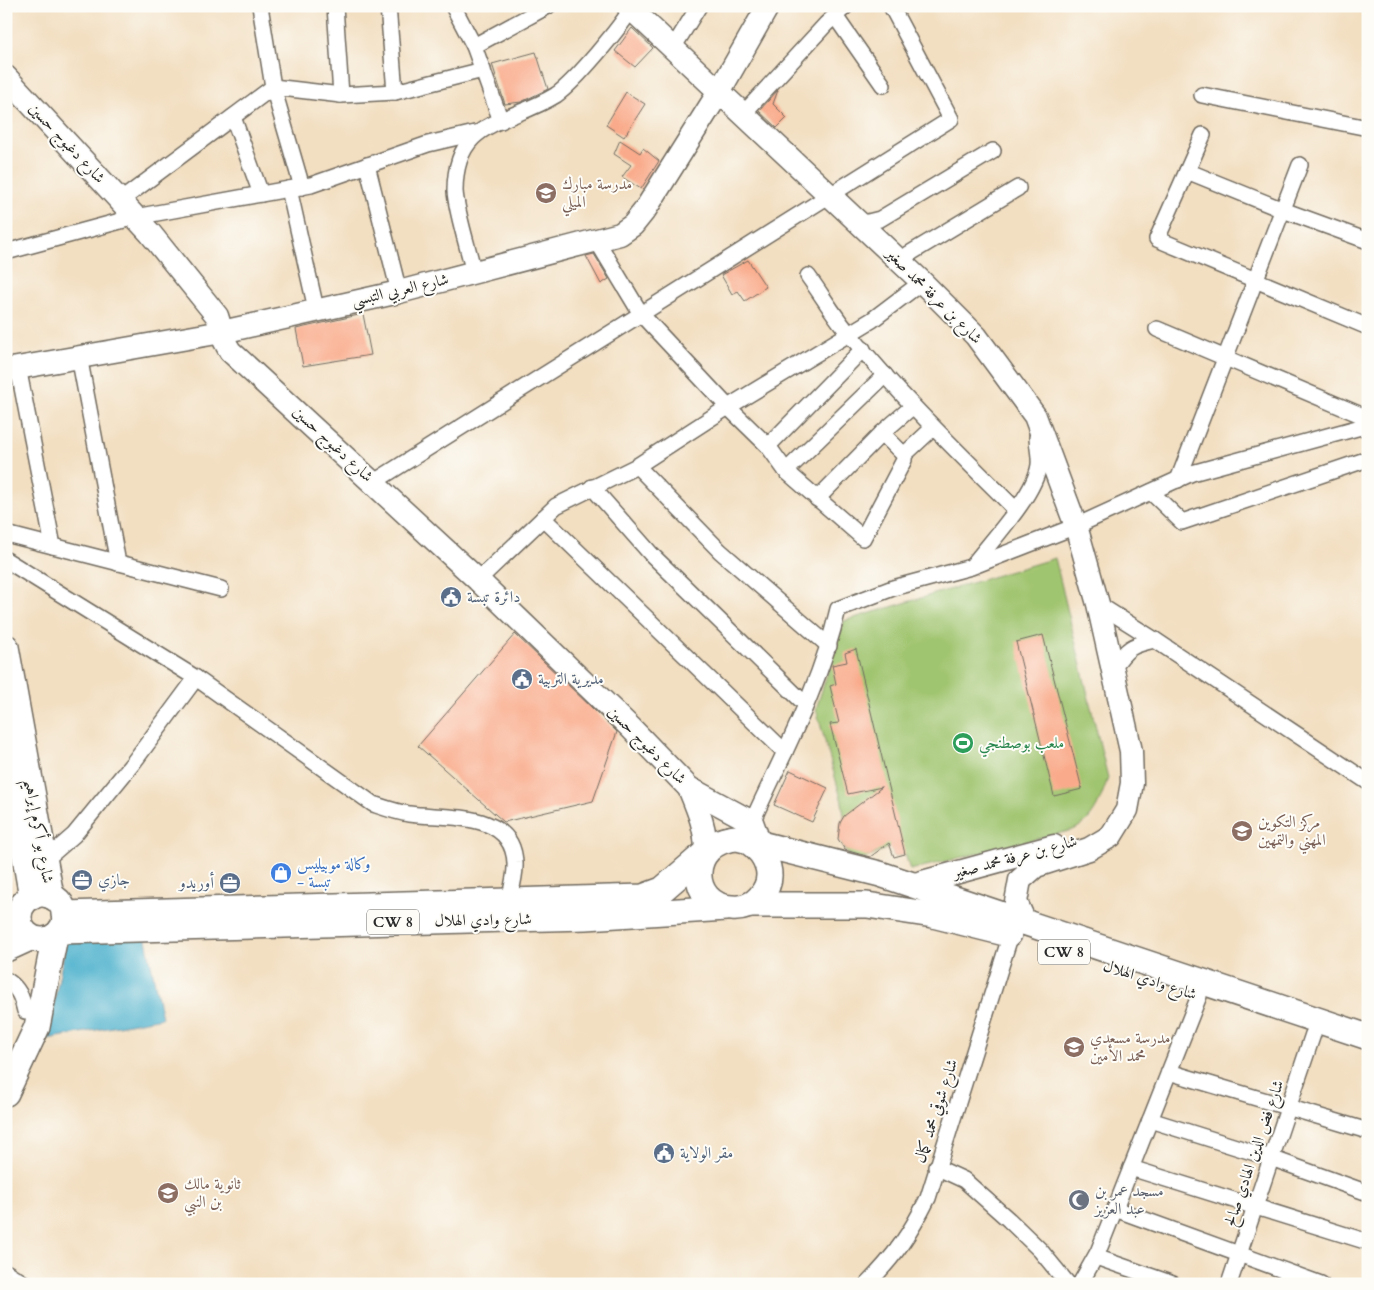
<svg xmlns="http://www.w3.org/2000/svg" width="1374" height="1290" viewBox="0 0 1374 1290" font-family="Cardo,Amiri,serif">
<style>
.green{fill:#a0c570;stroke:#66784e}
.water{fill:#4fb2ce;stroke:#3d6e7c}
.building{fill:#f9aa8a}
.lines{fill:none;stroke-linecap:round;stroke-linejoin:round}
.street-casing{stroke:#716a5f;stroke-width:18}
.secondary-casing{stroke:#716a5f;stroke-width:25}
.primary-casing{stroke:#716a5f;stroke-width:28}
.street{stroke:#fff;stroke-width:15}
.secondary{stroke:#fff;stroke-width:22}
.primary{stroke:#fff;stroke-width:25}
.labels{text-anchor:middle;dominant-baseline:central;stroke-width:4;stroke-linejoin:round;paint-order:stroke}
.shield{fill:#fdfcf7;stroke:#6a6a68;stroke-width:1}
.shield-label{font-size:15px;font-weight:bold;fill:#2b2b2b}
.street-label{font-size:16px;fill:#2b2b2b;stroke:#fdfcf7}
.education-label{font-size:16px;fill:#785e54;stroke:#fdfcf7;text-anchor:start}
.service-label{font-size:16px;fill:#4e5e75;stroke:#fdfcf7;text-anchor:start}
.leisure-label{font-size:16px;fill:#27864d;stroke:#fdfcf7;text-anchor:start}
.shop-label{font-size:16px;fill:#366cbe;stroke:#fdfcf7;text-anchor:start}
.worship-label{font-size:16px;fill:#5b616d;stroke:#fdfcf7;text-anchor:start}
</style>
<rect width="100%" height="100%" fill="#fdfcf7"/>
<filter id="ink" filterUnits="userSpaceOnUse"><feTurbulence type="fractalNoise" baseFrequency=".02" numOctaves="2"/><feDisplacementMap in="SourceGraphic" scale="10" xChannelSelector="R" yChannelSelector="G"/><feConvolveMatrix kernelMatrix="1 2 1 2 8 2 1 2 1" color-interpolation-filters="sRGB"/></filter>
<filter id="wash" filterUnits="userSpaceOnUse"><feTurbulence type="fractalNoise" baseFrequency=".0096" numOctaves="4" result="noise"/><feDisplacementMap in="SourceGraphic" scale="20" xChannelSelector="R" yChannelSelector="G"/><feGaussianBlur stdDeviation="1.12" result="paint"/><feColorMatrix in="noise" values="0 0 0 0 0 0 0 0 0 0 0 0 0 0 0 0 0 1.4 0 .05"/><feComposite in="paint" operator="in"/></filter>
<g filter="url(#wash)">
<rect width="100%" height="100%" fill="#f2dec0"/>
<path class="green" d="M1055,558L1108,778C1100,800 1095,820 1073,830L910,870L905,854L894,857L891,847C882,849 877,855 869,857C844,866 832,835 844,816L842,802L816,709L844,621Z"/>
<path class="water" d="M145,935L162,1018L47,1039L66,942Z"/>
<g id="blocks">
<g class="building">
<path d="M632,28L653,48L635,67L615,51Z"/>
<path d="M536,52L548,89L521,102L505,104L492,64Z"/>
<path d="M778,90L773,104L787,118L777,128L759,111Z"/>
<path d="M626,92L645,104L624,137L606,125Z"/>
<path d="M620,140L640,153L643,148L659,161L641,189L622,177L631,165L614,154Z"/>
<path d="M594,254L609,279L601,284L586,256Z"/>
<path d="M748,260L766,287L745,301L738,291L732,294L721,275Z"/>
<path d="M363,314L371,355L303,366L296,329Z"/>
<path d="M515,634L617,732L593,801L504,822L418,746Z"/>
<path d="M1043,635L1082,789L1054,796L1016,642Z"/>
<path d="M856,649L905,854L894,857L889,843L870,857L845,850L838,839L840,823L844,816L882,787L848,794L830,724L839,723L830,686L836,684L832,665L847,662L845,653Z"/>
<path d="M790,770L828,788L812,822L774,805Z"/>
</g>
</g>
</g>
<g filter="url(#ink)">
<use href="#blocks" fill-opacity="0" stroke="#716a5f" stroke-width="1"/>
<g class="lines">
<g class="street-casing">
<g id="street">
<path d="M335,6L341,95"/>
<path d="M388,6L395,92"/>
<path d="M453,6L474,46L501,121"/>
<path d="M835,16L883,85"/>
<path d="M474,46L548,6"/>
<path d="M673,48L699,6"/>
<path d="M1202,95L1368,128"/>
<path d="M743,114L826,24L846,6"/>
<path d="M233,117L261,194"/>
<path d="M1203,135L1157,239L1368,327"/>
<path d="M367,165L399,292"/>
<path d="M1187,171L1283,210L1368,241"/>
<path d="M302,187L273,87L341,95L395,92L483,70"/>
<path d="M289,189L316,309"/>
<path d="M120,201L273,87L260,6"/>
<path d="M860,224L880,219L993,151"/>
<path d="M597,241L641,314L728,407L768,446L786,471L863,538L904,460V455"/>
<path d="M6,252L135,217L311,185L428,144L475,133"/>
<path d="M899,260L1018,188"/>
<path d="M474,273C469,251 456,211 455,191C455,118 508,125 556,95C575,82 621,27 633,6"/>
<path d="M808,276C822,295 834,316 850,335C901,397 959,453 1016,510"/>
<path d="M1157,329L1368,418"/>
<path d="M79,356L118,563"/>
<path d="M18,367L53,546"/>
<path d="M882,433L904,455L933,428"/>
<path d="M768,446L863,349"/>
<path d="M637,466L720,551L829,646"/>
<path d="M786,471L885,375"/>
<path d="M1178,480L1300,165"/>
<path d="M374,482L951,119L891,6"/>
<path d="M592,487L651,554L805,704"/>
<path d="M1151,492L1182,522L1368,459"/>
<path d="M817,499L882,433L913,406"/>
<path d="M543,518L785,752"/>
<path d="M6,534L221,589"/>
<path d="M6,560L196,678L373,804C385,808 396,812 409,814C446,819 513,810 515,863C516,877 510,894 507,908"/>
<path d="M972,566C991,541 1035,495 1039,465C1040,456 1037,446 1037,437"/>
<path d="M478,580L556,506L637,466L728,407L872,320L922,282"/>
<path d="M1098,604L1155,640L1368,782"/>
<path d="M1113,668C1127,648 1131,645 1155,640"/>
<path d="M745,825L752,822C784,752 821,684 838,609L893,588L971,567L1076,526L1192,473L1368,425"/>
<path d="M44,861L74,835L133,763L196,678"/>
<path d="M6,980C19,988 22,998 25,1011"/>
<path d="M1169,1072L1368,1131"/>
<path d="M1150,1120L1271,1158L1368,1193"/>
<path d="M936,1167L964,1180L1009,1220L1040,1250L1068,1284"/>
<path d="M1131,1168L1368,1242"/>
<path d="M1115,1209L1321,1284"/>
<path d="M1096,1257L1173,1284"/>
<path d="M6,1272L25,1284"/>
<path d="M867,1284C895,1256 910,1234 928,1198L1011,934"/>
<path d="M1080,1284L1098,1252L1199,996"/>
<path d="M1229,1284L1313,1034"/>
</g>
</g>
<g class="secondary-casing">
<g id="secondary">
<path d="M628,6L922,282L976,336L1035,416L1076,526L1098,604L1131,751L1132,783L1127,810L1111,836L1089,849L1036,866L1020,880L1016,902L1026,924"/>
<path d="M6,77L150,233L217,316L225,342L230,351L478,580L630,727L689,788L752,822L765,857"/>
<path d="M6,370L222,332L399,292L620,234L633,225L645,210L719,92L768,6"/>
<path d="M689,788C698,810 706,828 706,852"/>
<path d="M911,885L1054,846"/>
</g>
</g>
<g class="primary-casing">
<g id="primary">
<path d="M6,647L51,896"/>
<path d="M6,748L32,897"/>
<path d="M749,842C768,855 777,878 760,897C753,905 742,909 732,908C688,906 686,841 737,838L880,874L1368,1037"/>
<circle cx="42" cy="917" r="23"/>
<path d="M750,905H867L933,915L1009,934"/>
<path d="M64,914L643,897L662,890L706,852"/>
<path d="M60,931L586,917L726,908"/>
<path d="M6,949L30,938"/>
<path d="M6,1093L37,1027L55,936"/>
</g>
</g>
<use href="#street" class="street"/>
<use href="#secondary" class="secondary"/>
<use href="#primary" class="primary"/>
</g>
</g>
<defs>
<g id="school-disc" transform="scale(1.125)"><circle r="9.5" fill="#8d6e63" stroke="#fdfcf7"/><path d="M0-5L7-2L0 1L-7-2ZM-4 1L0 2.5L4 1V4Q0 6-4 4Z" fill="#fff"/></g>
<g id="civic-disc" transform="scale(1.125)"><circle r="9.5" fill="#5c6f8a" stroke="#fdfcf7"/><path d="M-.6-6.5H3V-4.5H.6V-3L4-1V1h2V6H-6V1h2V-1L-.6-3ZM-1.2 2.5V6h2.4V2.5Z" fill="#fff"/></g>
<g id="stadium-disc" transform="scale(1.125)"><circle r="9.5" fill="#2e9e5b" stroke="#fdfcf7"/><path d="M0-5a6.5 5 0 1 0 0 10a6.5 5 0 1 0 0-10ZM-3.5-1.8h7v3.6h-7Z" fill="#fff"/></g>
<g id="university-disc" transform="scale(1.125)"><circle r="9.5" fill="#8d6e63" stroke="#fdfcf7"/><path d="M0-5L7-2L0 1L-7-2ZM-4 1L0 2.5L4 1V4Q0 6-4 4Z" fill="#fff"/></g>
<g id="shop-disc" transform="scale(1.125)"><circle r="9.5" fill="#3f7fe0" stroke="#fdfcf7"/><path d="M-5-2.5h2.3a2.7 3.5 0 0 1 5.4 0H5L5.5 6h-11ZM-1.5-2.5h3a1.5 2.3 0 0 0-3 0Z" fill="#fff"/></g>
<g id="office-disc" transform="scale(1.125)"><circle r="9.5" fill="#5c6f8a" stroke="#fdfcf7"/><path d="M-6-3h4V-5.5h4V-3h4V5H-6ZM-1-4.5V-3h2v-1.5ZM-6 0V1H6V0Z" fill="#fff"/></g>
<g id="mosque-disc" transform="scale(1.125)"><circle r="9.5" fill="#6b7280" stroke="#fdfcf7"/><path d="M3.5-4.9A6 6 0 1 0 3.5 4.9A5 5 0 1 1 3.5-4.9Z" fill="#fff"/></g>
</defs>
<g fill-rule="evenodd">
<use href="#school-disc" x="546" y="193"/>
<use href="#civic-disc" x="451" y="597"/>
<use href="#civic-disc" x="522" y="679"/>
<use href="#stadium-disc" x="963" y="743"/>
<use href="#university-disc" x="1242" y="831"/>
<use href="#shop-disc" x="281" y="873"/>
<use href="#office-disc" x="82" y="880"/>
<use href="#office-disc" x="230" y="883"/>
<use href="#school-disc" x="1074" y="1047"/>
<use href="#civic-disc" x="664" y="1153"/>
<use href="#school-disc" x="168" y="1193"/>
<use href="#mosque-disc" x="1079" y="1200"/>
</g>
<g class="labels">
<g class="shield">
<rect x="367" y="909.5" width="52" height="25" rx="4"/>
<rect x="1038" y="939.5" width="52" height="25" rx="4"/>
</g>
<g class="shield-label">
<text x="393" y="922">CW 8</text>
<text x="1064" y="952">CW 8</text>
</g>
<g class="street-label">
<text transform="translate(67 143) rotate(47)">شارع دغبوج حسين</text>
<text transform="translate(400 290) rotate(-13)">شارع العربي التبسي</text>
<text transform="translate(934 296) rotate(45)">شارع بن عرفة محمد صغير</text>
<text transform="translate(333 444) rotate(43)">شارع دغبوج حسين</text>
<text transform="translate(647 745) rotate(45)">شارع دغبوج حسين</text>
<text transform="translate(39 831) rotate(80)">شارع بو أكرم إبراهيم</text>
<text transform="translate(1015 857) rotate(-15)">شارع بن عرفة محمد صغير</text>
<text transform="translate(483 920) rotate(-1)">شارع وادي الهلال</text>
<text transform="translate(1150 980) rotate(18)">شارع وادي الهلال</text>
<text transform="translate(936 1111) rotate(-72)">شارع شوقي محمد كمال</text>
<text transform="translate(1254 1153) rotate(-71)">شارع فض الدين الهادي صالح</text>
</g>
<g class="education-label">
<text x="562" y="184">مدرسة مبارك<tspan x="562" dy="18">الميلي</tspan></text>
<text x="1258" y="822">مركز التكوين<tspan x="1258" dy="18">المهني والتمهين</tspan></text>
<text x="1090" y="1038">مدرسة مسعدي<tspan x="1090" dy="18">محمد الأمين</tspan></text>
<text x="184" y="1184">ثانوية مالك<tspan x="184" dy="18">بن النبي</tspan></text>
</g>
<g class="service-label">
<text x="467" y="597">دائرة تبسة</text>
<text x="538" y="679">مديرية التربية</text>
<text x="98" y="880">جازي</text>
<text x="214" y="883" text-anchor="end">أوريدو</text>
<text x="680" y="1153">مقر الولاية</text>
</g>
<g class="leisure-label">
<text x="979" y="743">ملعب بوصطنجي</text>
</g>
<g class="shop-label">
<text x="297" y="864">وكالة موبيليس<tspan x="297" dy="18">- تبسة</tspan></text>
</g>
<g class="worship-label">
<text x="1095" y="1191">مسجد عمر بن<tspan x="1095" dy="18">عبد العزيز</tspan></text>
</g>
</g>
<rect width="1374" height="1290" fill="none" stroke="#fdfcf7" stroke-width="25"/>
</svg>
